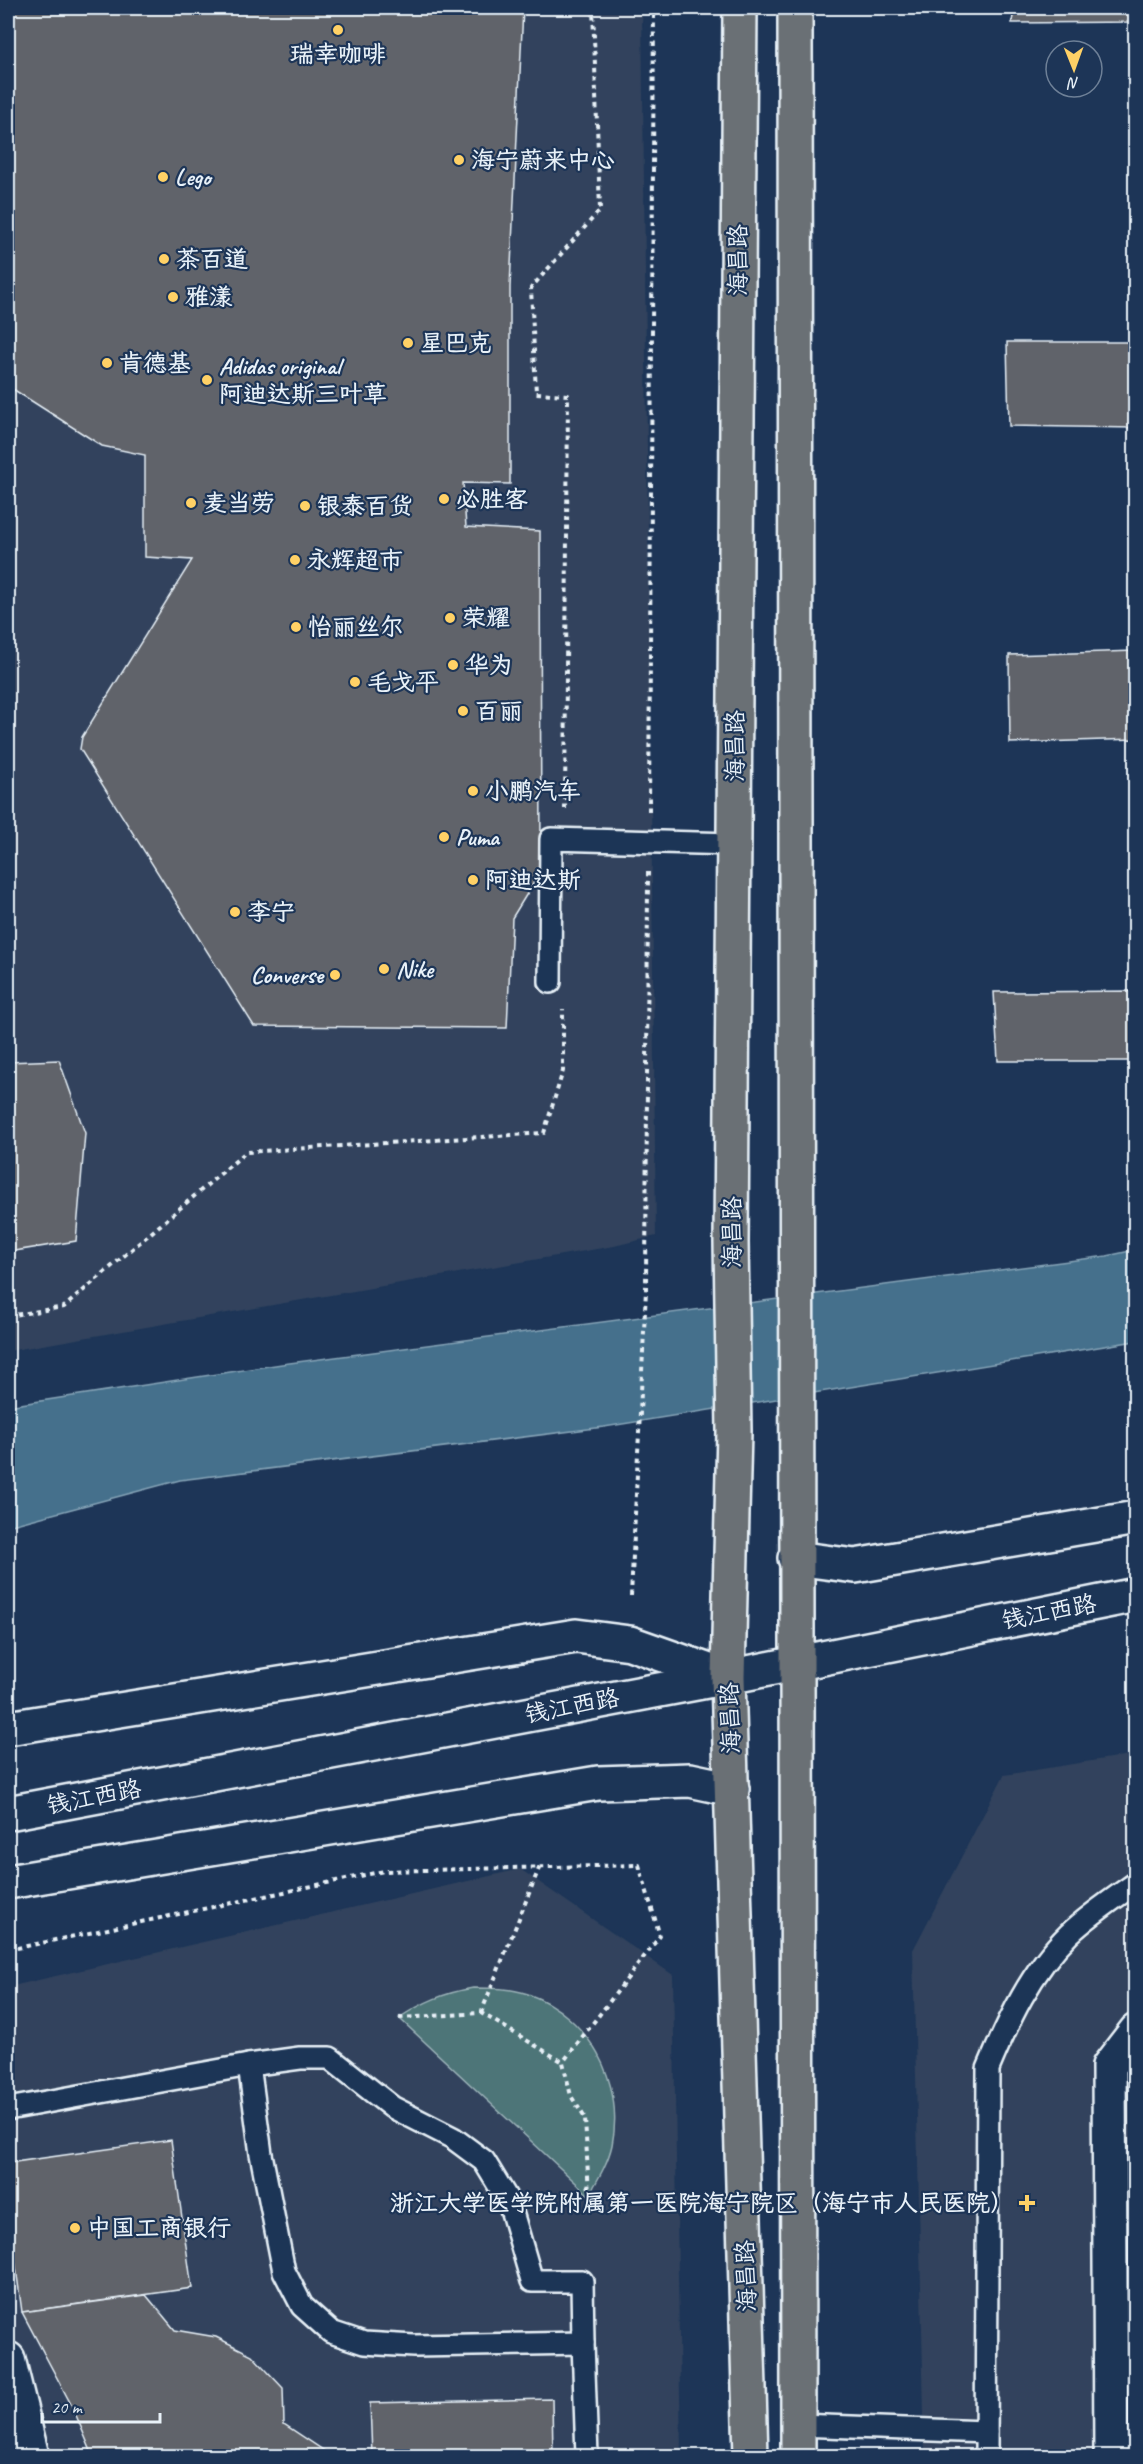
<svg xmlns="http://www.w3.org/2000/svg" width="1143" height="2464" viewBox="0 0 1143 2464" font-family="Caveat,'LXGW WenKai TC',sans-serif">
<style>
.built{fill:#31435d}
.green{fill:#4e7478;stroke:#9bb2b8;stroke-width:1.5}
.water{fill:#45708c;stroke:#86a4b7;stroke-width:1.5}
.building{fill:#61636b;stroke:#e8f1f8;stroke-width:1.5}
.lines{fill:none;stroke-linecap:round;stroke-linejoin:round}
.lane-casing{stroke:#e8f1f8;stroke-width:26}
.street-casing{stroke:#e8f1f8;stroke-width:38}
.secondary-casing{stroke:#e8f1f8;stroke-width:38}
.primary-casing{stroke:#e8f1f8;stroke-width:38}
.path{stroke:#e8f1f8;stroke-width:4;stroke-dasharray:4.5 4.5;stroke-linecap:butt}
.lane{stroke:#1d3557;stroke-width:21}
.street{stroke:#1d3557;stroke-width:33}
.secondary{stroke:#1d3557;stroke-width:33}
.primary{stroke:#6a7074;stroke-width:33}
.poi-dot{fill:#ffd166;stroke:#1d3557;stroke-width:2}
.labels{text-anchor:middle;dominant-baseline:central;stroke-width:4.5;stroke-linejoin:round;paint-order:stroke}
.poi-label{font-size:24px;font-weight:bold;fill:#e8f1f8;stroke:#1d3557;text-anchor:start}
.street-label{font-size:24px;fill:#e8f1f8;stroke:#1d3557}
</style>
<rect width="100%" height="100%" fill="#1d3557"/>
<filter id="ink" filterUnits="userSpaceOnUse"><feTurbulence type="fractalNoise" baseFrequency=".0167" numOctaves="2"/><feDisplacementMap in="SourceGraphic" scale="12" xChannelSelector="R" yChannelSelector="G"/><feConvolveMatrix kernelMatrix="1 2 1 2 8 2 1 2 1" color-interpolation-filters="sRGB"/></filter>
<g filter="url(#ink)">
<g class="built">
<path d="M8,8H642L656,1236L614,1246L8,1351Z"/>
<path d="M1135,1754V2456H925L913,1950L1004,1775Z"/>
<path d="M520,1869L673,1975L681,2456H8V1987Z"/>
</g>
<path class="green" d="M473,1988C491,1988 510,1988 528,1994C589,2016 625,2082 612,2145C608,2163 598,2179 589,2195L399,2018C423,2002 444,1993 473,1988Z"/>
<path class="water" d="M1135,1250V1341L604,1427L180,1480L8,1526V1406L282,1364L1107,1256Z"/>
<g class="building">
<path d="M8,8H523L510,287V484L463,483L466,527L540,531L541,871L512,918L507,1028L254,1026L80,749L82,737L192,560L145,557V455L102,446L8,386Z"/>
<path d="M1014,8H1136V22L1012,23Z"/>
<path d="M1007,342H1136V428L1009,426Z"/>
<path d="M1136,651V739L1010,743L1009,655Z"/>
<path d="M1136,991V1061H998L994,992Z"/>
<path d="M59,1060L85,1133L76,1241L8,1252V1062Z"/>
<path d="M171,2140L192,2288L22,2312L8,2209V2163Z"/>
<path d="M146,2295L175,2330L216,2337L252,2355L283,2388L284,2424L332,2456H93L73,2408L22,2312Z"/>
<path d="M552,2399L553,2456H372L370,2403Z"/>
</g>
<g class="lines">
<g class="lane-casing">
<g id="lane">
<path d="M550,982L551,839L734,844"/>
<path d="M249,2065L300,2058H330L392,2107L453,2138L484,2161L509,2202L532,2281H582L583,2343"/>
<path d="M8,2109L249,2065L261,2154L284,2271L302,2306L331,2332L364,2343L414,2346L583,2343L587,2456"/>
<path d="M798,2425L986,2432"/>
<path d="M986,2456L988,2069C1008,2021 1031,1971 1069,1934C1089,1915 1113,1899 1136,1883"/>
</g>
</g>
<g class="street-casing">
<g id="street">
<path d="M8,2359L32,2456"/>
<path d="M1111,2456L1109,2066L1136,2031"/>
</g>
</g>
<g class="secondary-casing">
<g id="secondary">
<path d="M795,1558L855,1566L1136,1518"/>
<path d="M8,1728L576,1636L630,1643L726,1677"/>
<path d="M8,1813L728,1677L1136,1595"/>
<path d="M8,1882L598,1783L690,1780L732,1789"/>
</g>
</g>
<g class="primary-casing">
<g id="primary">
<path d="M740,8L731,1242L734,1431L728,1677L751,2456"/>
<path d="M795,8L798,2456"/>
</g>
</g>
<g class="path">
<path d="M565,809L568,395L536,393L531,288L600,210L593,8"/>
<path d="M649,811L654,8"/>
<path d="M8,1316L64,1307L246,1152L544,1133L563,1071V1009"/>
<path d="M631,1596L646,1290L648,872"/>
<path d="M8,1950L384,1871L639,1865L660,1936L563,2062L571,2096L585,2118L589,2195"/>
<path d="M481,2013L540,1866"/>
<path d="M399,2018L481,2013L563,2062"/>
</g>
<use href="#lane" class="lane"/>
<use href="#street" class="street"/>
<use href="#secondary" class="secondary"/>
<use href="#primary" class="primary"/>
</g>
</g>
<g class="poi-dot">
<circle cx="338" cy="30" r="6"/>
<circle cx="459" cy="160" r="6"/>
<circle cx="163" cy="177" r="6"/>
<circle cx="164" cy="259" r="6"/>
<circle cx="173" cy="297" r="6"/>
<circle cx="408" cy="343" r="6"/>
<circle cx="107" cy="363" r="6"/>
<circle cx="207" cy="380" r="6"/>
<circle cx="444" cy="499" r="6"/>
<circle cx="191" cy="503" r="6"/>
<circle cx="305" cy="506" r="6"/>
<circle cx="295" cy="560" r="6"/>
<circle cx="450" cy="618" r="6"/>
<circle cx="296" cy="627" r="6"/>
<circle cx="453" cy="665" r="6"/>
<circle cx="355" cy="682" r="6"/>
<circle cx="463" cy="711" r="6"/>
<circle cx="473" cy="791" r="6"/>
<circle cx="444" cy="837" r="6"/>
<circle cx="473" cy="880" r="6"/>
<circle cx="235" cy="912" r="6"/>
<circle cx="384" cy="969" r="6"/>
<circle cx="335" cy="975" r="6"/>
<path d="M1024 2194h6v6h6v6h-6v6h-6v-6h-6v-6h6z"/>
<circle cx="75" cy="2228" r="6"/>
</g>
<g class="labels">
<g class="poi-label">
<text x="338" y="54" text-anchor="middle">瑞幸咖啡</text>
<text x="471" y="160">海宁蔚来中心</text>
<text x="175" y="177">Lego</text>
<text x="176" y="259">茶百道</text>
<text x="185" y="297">雅漾</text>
<text x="420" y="343">星巴克</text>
<text x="119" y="363">肯德基</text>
<text x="219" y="366">Adidas original<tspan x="219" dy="28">阿迪达斯三叶草</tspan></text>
<text x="456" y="499">必胜客</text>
<text x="203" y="503">麦当劳</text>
<text x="317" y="506">银泰百货</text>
<text x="307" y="560">永辉超市</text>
<text x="462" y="618">荣耀</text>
<text x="308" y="627">怡丽丝尔</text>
<text x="465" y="665">华为</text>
<text x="367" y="682">毛戈平</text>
<text x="475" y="711">百丽</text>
<text x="485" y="791">小鹏汽车</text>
<text x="456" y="837">Puma</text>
<text x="485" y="880">阿迪达斯</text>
<text x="247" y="912">李宁</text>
<text x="396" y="969">Nike</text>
<text x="323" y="975" text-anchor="end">Converse</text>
<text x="1014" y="2203" text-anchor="end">浙江大学医学院附属第一医院海宁院区（海宁市人民医院）</text>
<text x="87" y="2228">中国工商银行</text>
</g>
<g class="street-label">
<text transform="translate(738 260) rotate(-90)">海昌路</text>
<text transform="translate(735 746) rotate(-90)">海昌路</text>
<text transform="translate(732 1232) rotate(-90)">海昌路</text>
<text transform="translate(1049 1612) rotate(-11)">钱江西路</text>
<text transform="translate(572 1706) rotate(-11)">钱江西路</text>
<text transform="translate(730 1718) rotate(-92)">海昌路</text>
<text transform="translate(94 1797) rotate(-11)">钱江西路</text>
<text transform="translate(746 2276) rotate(-92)">海昌路</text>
</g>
</g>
<rect width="1143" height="2464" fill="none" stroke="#1d3557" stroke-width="30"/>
<rect x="15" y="15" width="1113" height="2434" fill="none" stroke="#e8f1f8" stroke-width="2" filter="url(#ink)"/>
<g transform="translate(1074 69) rotate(179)"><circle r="28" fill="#1d3557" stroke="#6e8097" stroke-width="1.5"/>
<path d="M0-4.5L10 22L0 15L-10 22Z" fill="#ffd166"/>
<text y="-9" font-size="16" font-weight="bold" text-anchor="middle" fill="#e8f1f8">N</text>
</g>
<path d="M42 2413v9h118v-9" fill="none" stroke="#e8f1f8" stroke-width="3"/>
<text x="51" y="2413" font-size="18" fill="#e8f1f8" stroke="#1d3557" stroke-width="4.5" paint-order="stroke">20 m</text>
</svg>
